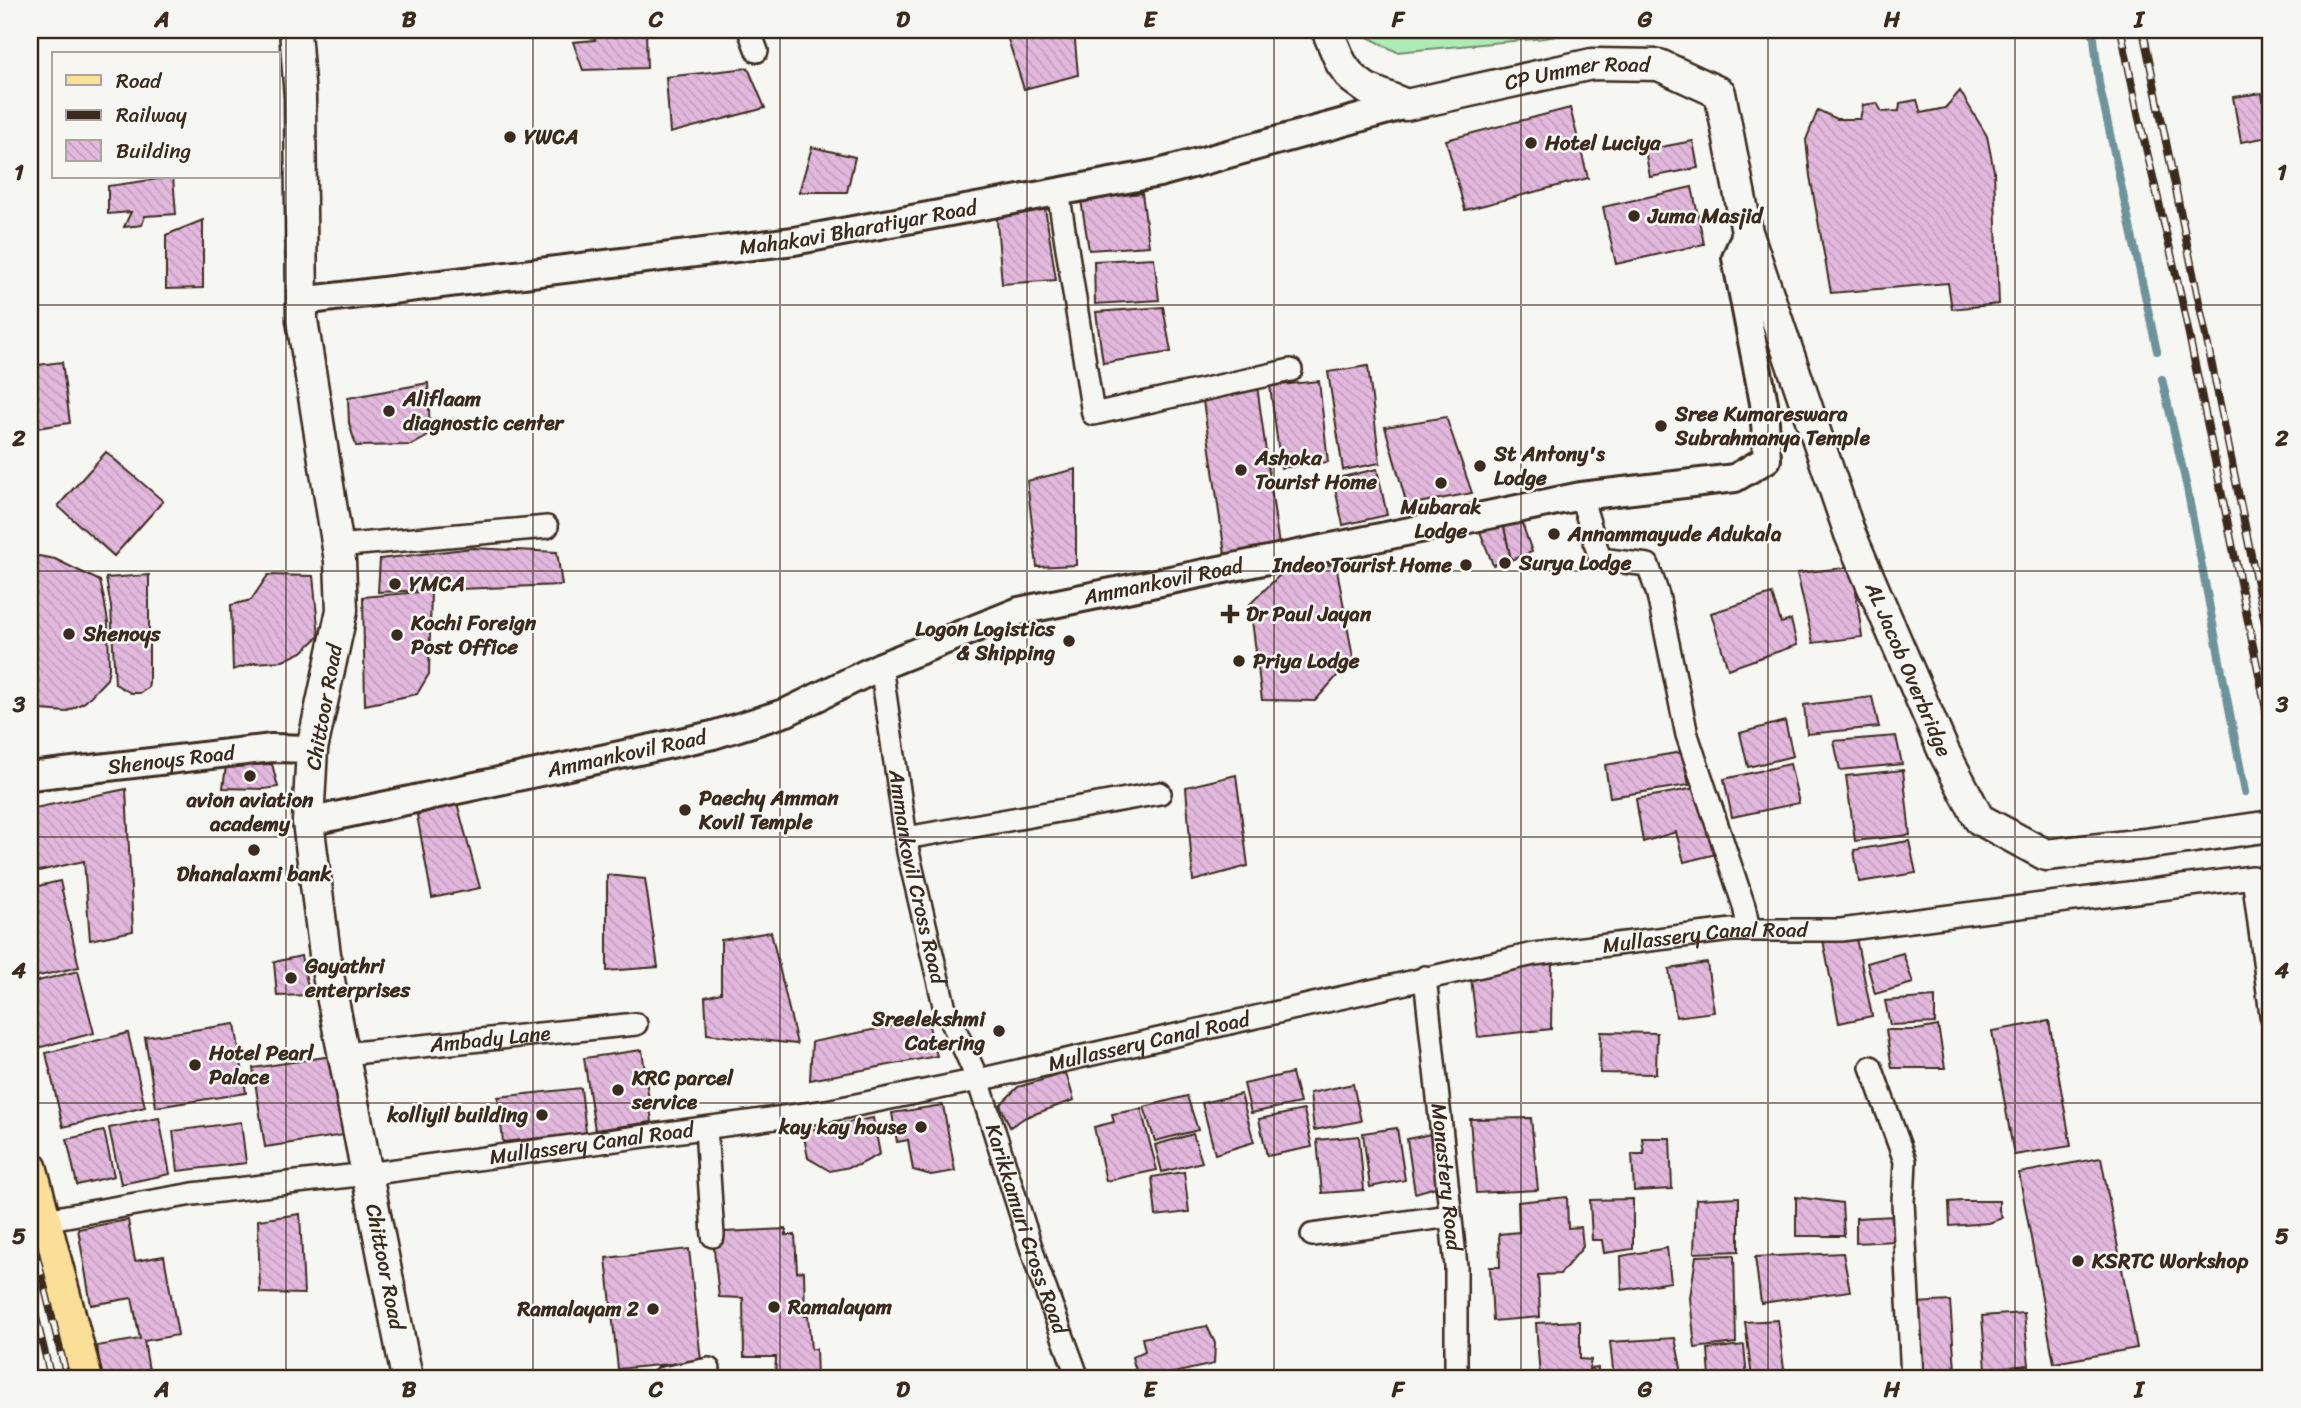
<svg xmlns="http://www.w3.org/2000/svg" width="2301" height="1408" viewBox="0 0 2301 1408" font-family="Sriracha,sans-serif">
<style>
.pitch{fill:#acedb6;stroke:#748c6a;stroke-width:2}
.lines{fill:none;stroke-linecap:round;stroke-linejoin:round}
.stream{stroke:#6d939c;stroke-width:8}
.building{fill:url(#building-back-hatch);stroke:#3b2a1e;stroke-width:2}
.minor-casing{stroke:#3b2a1e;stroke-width:26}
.tertiary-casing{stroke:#3b2a1e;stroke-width:32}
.secondary-casing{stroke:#3b2a1e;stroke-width:35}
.primary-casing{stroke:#3b2a1e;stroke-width:38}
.minor{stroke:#f6f6f2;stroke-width:21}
.tertiary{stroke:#f6f6f2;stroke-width:26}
.secondary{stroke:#f6f6f2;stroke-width:30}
.primary{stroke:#fbdf96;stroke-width:33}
.rail-casing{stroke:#3b2a1e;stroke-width:8}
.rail{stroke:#f6f6f2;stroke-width:5;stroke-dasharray:16;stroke-linecap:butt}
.grid{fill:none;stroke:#3b2a1e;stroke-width:2;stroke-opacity:0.55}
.poi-dot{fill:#3b2a1e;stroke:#f6f6f2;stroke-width:2.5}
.labels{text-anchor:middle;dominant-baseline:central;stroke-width:5;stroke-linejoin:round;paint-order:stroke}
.street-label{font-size:21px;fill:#3b2a1e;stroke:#f6f6f2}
.poi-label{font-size:21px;font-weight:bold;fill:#3b2a1e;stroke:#f6f6f2;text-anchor:start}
.neatline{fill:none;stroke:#3b2a1e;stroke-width:2.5}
.grid-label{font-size:23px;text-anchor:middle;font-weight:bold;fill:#3b2a1e}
</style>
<defs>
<pattern id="building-back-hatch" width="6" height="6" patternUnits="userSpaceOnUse" patternTransform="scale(1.75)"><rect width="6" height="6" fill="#e3b8de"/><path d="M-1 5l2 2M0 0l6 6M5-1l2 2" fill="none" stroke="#c49ebe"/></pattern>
</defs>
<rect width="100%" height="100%" fill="#f6f6f2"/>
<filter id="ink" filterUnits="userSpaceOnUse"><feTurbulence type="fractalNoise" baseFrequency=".0143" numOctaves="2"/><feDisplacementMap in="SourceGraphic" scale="14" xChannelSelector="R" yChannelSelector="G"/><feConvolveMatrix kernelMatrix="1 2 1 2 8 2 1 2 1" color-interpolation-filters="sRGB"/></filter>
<g filter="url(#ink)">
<path class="pitch" d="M1354,30H1588L1545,38L1397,52Z"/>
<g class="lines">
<g class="stream">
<path d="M2091,30L2094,38L2099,83L2157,351"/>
<path d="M2162,379L2187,488L2245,792"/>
</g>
</g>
<g class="building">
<path d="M593,30H646L647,68L583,70L573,42L595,40Z"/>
<path d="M1005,30H1074L1078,75L1024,89Z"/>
<path d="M748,68L765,108L670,133L666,77Z"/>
<path d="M1960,91L1987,136L1994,171L1999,304L1952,309L1948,283L1831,293L1810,176L1806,140L1818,110L1837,119H1860L1863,105L1877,103L1882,112L1899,111L1900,103L1917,100L1921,113L1945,108Z"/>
<path d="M2262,93L2269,137L2241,142L2233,97Z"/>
<path d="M1570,108L1588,178L1465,210L1446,140Z"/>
<path d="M1693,141L1698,168L1650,177L1645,150Z"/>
<path d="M812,147L855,157L847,192H799Z"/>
<path d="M173,177L176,214L145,216L142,225L124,227L131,212L108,214V186Z"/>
<path d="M1692,187L1704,244L1616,264L1603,207Z"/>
<path d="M1142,193L1149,246L1089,250L1081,200Z"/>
<path d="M1044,201L1056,280L1002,284L996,209Z"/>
<path d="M203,220V288L166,289V235Z"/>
<path d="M1154,258L1159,300L1095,304L1094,261Z"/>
<path d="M1163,307L1171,352L1103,363L1096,312Z"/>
<path d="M62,362L70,423L30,429V366Z"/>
<path d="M1368,366L1380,463L1343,470L1328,372Z"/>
<path d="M1319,381L1328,462L1281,468L1270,386Z"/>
<path d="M428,383L430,435L412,445L356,446L349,423L348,398Z"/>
<path d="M1257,386L1279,546L1225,554L1202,394Z"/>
<path d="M1446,417L1472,493L1407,505L1385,427Z"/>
<path d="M106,452L163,501L114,556L58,506Z"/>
<path d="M1076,469V565L1037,567L1027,481Z"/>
<path d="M1377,469L1387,515L1343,525L1333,479Z"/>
<path d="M1521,520L1532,552L1511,560L1503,523Z"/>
<path d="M1503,523L1511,560L1493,565L1479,529Z"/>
<path d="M473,548L557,552L562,585L378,592L380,559Z"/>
<path d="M39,556L55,559L100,581L104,599L108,622L109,668L107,679L85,702L66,712L30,709V558Z"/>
<path d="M1336,564L1353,658L1315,701L1262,700L1250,604L1284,571Z"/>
<path d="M1853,567L1862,637L1813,643L1797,573Z"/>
<path d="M149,575V682L148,688L140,693H131L115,684L111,607L106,578Z"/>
<path d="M268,575L313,576L319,636L302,652L283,661L255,663L233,670L231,605L251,600Z"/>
<path d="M431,591L429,674L417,694L365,705L363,597Z"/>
<path d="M1772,594L1781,623L1791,620L1797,645L1728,669L1711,613Z"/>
<path d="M1872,697L1879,727L1807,734L1804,705Z"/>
<path d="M1785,721L1793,756L1748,767L1740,733Z"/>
<path d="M1896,736L1902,764L1840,770L1834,741Z"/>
<path d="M1682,752L1689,785L1610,797L1605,765Z"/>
<path d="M272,764L278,787L264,789L223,788L226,766Z"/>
<path d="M1790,764L1799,803L1732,817L1724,779Z"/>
<path d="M1903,770L1910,835L1855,841L1846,776Z"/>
<path d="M1236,775L1248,866L1193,881L1186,787Z"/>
<path d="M1696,788L1716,854L1684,862L1676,832L1643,842L1636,799Z"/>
<path d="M126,789L133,931L90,940L84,861L30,873V809Z"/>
<path d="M457,803L480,888L432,898L417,815Z"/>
<path d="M1909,841L1916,873L1859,882L1854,850Z"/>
<path d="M607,875L645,879L658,967L607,971Z"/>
<path d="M60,881L79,967L30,978V888Z"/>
<path d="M771,932L797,1044L707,1034L705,997L721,993V940Z"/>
<path d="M1855,933L1872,1016L1839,1023L1823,940Z"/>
<path d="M1903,953L1913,983L1875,994L1867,963Z"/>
<path d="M301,956L310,995L277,996L274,962Z"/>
<path d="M1552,961L1551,1029L1478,1037L1471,978Z"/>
<path d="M1707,963L1714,1012L1676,1017L1669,969Z"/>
<path d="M78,971L94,1033L30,1050V983Z"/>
<path d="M1935,997V1023L1890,1025L1885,1001Z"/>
<path d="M927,1019L937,1056L810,1080L812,1042Z"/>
<path d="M2049,1021L2071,1146L2014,1155L1992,1031Z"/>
<path d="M235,1024L246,1093L156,1107L145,1037Z"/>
<path d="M1938,1026L1945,1068H1892L1886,1030H1917Z"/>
<path d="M1601,1032L1657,1033L1656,1074L1600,1073Z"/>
<path d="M128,1033L145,1107L63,1127L46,1053Z"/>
<path d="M642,1050L652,1122L595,1130L584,1058Z"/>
<path d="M332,1056L344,1135L265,1147L253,1068Z"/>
<path d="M1066,1073L1074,1100L1026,1117L1010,1127L1000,1105L1018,1087Z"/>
<path d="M1292,1073L1300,1103L1251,1113L1244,1084Z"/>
<path d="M1353,1084L1361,1121L1314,1130L1310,1093Z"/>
<path d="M581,1088L586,1133L503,1142L498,1097Z"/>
<path d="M1241,1094L1254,1142L1215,1154L1202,1103Z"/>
<path d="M1187,1096L1198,1130L1155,1141L1144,1107Z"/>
<path d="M943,1105L955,1171L931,1175L913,1170L908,1140L897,1142L892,1113Z"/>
<path d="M1141,1109L1157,1170L1106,1181L1094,1127L1114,1122L1112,1114Z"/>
<path d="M1304,1110L1312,1147L1267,1156L1259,1119Z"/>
<path d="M159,1118L170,1174L121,1184L109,1128Z"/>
<path d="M873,1118L880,1154L859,1165L830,1171L808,1158L803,1131Z"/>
<path d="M1531,1118L1538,1190L1476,1193L1470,1119Z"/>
<path d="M241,1122L246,1163L178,1171L173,1131Z"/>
<path d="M1397,1128L1405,1180L1370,1187L1363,1133Z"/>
<path d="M104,1131L114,1176L77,1185L67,1139Z"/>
<path d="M1193,1134L1202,1162L1162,1172L1155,1145Z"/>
<path d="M1431,1134L1443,1185L1415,1193L1407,1139Z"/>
<path d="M1359,1136L1364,1190L1322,1193L1317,1140Z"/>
<path d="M1642,1138H1670L1672,1189L1634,1191L1632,1154H1644Z"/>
<path d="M2101,1158L2137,1348L2054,1363L2019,1173Z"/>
<path d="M1184,1172L1189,1212L1156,1216L1152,1177Z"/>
<path d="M1567,1197L1568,1228L1581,1227L1583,1247L1560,1274L1538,1275L1540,1317L1493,1321L1490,1267H1500L1499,1234L1519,1232L1518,1202Z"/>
<path d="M1739,1197V1251L1694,1253L1696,1199Z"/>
<path d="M1796,1197L1842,1203L1844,1236H1796Z"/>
<path d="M1633,1199V1249L1604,1253L1602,1240H1592L1590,1200Z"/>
<path d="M1962,1201H1999V1210L2002,1218L1989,1223L1950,1226L1949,1202Z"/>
<path d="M300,1214L304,1294L260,1293L258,1220Z"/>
<path d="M1895,1216V1241L1856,1243V1218Z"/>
<path d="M128,1220L135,1261L164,1256L178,1335L144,1341L150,1376L136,1378H102L97,1346L140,1339L132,1298L91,1305L78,1229Z"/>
<path d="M786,1229V1235H795L797,1272L804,1271L805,1316H808L811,1349H816L817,1378H775L776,1357H744L743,1298L719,1297L713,1240L724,1239V1232Z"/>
<path d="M1667,1248L1671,1282L1622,1290L1621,1256Z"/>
<path d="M689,1249L701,1361L618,1369L606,1258Z"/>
<path d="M1843,1253L1850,1291L1761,1303L1755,1257Z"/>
<path d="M1734,1255L1736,1343L1695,1348L1690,1298L1696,1256Z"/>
<path d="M1950,1301L1955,1369L1920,1371L1916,1303Z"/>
<path d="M2024,1313L2029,1365L1986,1369L1982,1316Z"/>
<path d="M1778,1320L1785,1378H1752L1745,1322Z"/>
<path d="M1580,1321V1359L1591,1360L1589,1369L1598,1368V1378H1540L1536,1323Z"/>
<path d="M1207,1326L1215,1343L1214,1364L1151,1378H1138L1132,1357L1145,1351L1142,1338Z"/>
<path d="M1675,1338L1683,1378H1614L1610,1342Z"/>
<path d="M1744,1345L1747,1378H1710L1708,1349Z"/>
</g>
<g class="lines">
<g class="minor-casing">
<g id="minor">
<path d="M749,30L757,51"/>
<path d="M1058,191L1093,414L1291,370"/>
<path d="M1581,496L1600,559L1648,565L1658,595L1687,735L1744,906L1749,930"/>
<path d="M337,546L547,527"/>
<path id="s1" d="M881,666L908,852L944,1005L978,1080L1038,1269L1078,1378"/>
<path d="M906,838L1160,793"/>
<path id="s2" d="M1425,977L1456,1266V1378"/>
<path id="s3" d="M344,1054L636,1024"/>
<path d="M1871,1067L1905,1161L1903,1202L1912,1378"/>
<path d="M706,1128L713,1236"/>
<path id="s4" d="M44,1220L193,1194L367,1174L827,1111L978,1080L1534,954L1732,930H1841L2253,877L2271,1015"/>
<path d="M1312,1235L1450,1216"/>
<path d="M663,1378L709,1369"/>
</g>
</g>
<g class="tertiary-casing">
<g id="tertiary">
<path id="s5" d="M301,301L794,241L1159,173L1406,105"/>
<path id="s6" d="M30,776L272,748L312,749"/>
<path id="s7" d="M308,822L713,735L787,712L881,666L1019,611L1581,496L1735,478L1767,459L1764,403L1736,258L1747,232"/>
</g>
</g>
<g class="secondary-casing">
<g id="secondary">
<path id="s8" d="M295,30L300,97L302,320L340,561L342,610L312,749L308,822L327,970L407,1378"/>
<path id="s9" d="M1327,30L1341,63L1352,78L1367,89L1406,105L1592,64L1659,65L1720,93L1747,232L1850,534L1944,752L1979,819L2046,855L2145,844L2271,826"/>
</g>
</g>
<g class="primary-casing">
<path id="primary" d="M30,1168L85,1378"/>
</g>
<use href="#minor" class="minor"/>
<use href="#tertiary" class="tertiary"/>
<use href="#secondary" class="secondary"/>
<use href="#primary" class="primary"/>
<g class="rail-casing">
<g id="rail">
<path d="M2121,30L2138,114L2181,296L2271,733"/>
<path d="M2143,30L2271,652"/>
<path d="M30,1228L67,1378"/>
<path d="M30,1293L51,1378"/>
</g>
</g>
<use href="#rail" class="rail"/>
</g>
</g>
<path class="grid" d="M286,30V1378M533,30V1378M780,30V1378M1027,30V1378M1274,30V1378M1521,30V1378M1768,30V1378M2015,30V1378M30,305H2271M30,571H2271M30,837H2271M30,1103H2271"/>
<g class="poi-dot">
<circle cx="510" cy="137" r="7"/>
<circle cx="1531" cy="143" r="7"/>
<circle cx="1634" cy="216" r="7"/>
<circle cx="389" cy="411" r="7"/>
<circle cx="1661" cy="426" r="7"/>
<circle cx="1480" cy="466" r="7"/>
<circle cx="1241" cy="470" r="7"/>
<circle cx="1441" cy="483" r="7"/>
<circle cx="1554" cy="534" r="7"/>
<circle cx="1505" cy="563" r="7"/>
<circle cx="1466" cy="565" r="7"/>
<circle cx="395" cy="584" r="7"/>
<path d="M1226.5 603.5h7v7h7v7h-7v7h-7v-7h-7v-7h7z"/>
<circle cx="69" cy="634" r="7"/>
<circle cx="397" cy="635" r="7"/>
<circle cx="1069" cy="641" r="7"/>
<circle cx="1239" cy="661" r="7"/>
<circle cx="250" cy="776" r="7"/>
<circle cx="685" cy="810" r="7"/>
<circle cx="254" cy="850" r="7"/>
<circle cx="291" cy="978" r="7"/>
<circle cx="999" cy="1031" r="7"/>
<circle cx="195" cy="1065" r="7"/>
<circle cx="618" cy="1090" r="7"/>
<circle cx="542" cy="1115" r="7"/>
<circle cx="921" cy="1127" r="7"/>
<circle cx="2078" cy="1261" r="7"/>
<circle cx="774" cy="1307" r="7"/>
<circle cx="653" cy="1309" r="7"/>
</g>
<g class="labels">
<g class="street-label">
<text stroke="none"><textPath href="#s9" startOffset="290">CP Ummer Road</textPath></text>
<text stroke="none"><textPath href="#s5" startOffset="562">Mahakavi Bharatiyar Road</textPath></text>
<text stroke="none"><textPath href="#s7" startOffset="892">Ammankovil Road</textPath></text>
<text stroke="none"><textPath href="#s9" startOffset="1048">AL Jacob Overbridge</textPath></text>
<text transform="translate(324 707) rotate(-80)">Chittoor Road</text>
<text stroke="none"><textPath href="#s7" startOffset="326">Ammankovil Road</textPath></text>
<text stroke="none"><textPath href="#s6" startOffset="142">Shenoys Road</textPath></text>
<text stroke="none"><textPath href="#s1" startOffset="214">Ammankovil Cross Road</textPath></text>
<text stroke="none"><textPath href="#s4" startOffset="1687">Mullassery Canal Road</textPath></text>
<text stroke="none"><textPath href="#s3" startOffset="147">Ambady Lane</textPath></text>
<text stroke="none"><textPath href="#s4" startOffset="1120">Mullassery Canal Road</textPath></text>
<text stroke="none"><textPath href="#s4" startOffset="553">Mullassery Canal Road</textPath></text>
<text stroke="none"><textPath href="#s2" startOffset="201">Monastery Road</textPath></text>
<text stroke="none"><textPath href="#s1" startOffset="584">Karikkamuri Cross Road</textPath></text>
<text stroke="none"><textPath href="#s8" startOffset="1250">Chittoor Road</textPath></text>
</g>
<g class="poi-label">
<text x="524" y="137">YWCA</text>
<text x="1545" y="143">Hotel Luciya</text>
<text x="1648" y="216">Juma Masjid</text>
<text x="403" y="399">Aliflaam<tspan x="403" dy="24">diagnostic center</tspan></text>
<text x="1675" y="414">Sree Kumareswara<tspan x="1675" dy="24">Subrahmanya Temple</tspan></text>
<text x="1494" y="454">St Antony's<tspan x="1494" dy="24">Lodge</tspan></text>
<text x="1255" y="458">Ashoka<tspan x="1255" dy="24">Tourist Home</tspan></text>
<text x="1441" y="507" text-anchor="middle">Mubarak<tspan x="1441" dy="24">Lodge</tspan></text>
<text x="1568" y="534">Annammayude Adukala</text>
<text x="1519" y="563">Surya Lodge</text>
<text x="1452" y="565" text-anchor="end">Indeo Tourist Home</text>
<text x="409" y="584">YMCA</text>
<text x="1246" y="614">Dr Paul Jayan</text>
<text x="411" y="623">Kochi Foreign<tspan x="411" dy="24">Post Office</tspan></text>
<text x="1055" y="629" text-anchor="end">Logon Logistics<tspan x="1055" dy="24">&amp; Shipping</tspan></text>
<text x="83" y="634">Shenoys</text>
<text x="1253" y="661">Priya Lodge</text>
<text x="699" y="798">Paechy Amman<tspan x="699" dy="24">Kovil Temple</tspan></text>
<text x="250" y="800" text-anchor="middle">avion aviation<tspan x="250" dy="24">academy</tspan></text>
<text x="254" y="874" text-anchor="middle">Dhanalaxmi bank</text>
<text x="305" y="966">Gayathri<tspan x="305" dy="24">enterprises</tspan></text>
<text x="985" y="1019" text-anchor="end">Sreelekshmi<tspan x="985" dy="24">Catering</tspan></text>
<text x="209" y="1053">Hotel Pearl<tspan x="209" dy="24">Palace</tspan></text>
<text x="632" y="1078">KRC parcel<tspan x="632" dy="24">service</tspan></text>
<text x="528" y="1115" text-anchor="end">kolliyil building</text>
<text x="907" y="1127" text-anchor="end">kay kay house</text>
<text x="2092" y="1261">KSRTC Workshop</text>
<text x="788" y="1307">Ramalayam</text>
<text x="639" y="1309" text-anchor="end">Ramalayam 2</text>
</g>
</g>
<rect width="2301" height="1408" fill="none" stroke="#f6f6f2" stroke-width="77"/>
<rect x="52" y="52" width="228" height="126" fill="#f6f6f2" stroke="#aba49d" stroke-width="2"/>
<rect x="66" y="75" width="35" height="10" fill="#fbdf96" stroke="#aba49d" stroke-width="2"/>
<text x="116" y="88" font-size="21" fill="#3b2a1e">Road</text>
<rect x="66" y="110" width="35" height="10" fill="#3b2a1e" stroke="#aba49d" stroke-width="2"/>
<text x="116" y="122" font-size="21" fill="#3b2a1e">Railway</text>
<rect x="66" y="140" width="35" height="21" fill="url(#building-back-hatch)" stroke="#aba49d" stroke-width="2"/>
<text x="116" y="158" font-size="21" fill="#3b2a1e">Building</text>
<rect x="38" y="38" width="2224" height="1332" class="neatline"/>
<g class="grid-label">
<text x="162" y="27">A</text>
<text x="409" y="27">B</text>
<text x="656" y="27">C</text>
<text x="903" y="27">D</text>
<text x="1150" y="27">E</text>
<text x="1398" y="27">F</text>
<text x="1645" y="27">G</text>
<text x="1892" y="27">H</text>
<text x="2139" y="27">I</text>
<text x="19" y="180">1</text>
<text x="2282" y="180">1</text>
<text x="19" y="446">2</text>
<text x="2282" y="446">2</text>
<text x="19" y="712">3</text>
<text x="2282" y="712">3</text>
<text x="19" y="978">4</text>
<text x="2282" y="978">4</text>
<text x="19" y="1244">5</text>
<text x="2282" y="1244">5</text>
<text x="162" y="1397">A</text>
<text x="409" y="1397">B</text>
<text x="656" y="1397">C</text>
<text x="903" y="1397">D</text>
<text x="1150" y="1397">E</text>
<text x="1398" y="1397">F</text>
<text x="1645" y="1397">G</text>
<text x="1892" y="1397">H</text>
<text x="2139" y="1397">I</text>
</g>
</svg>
